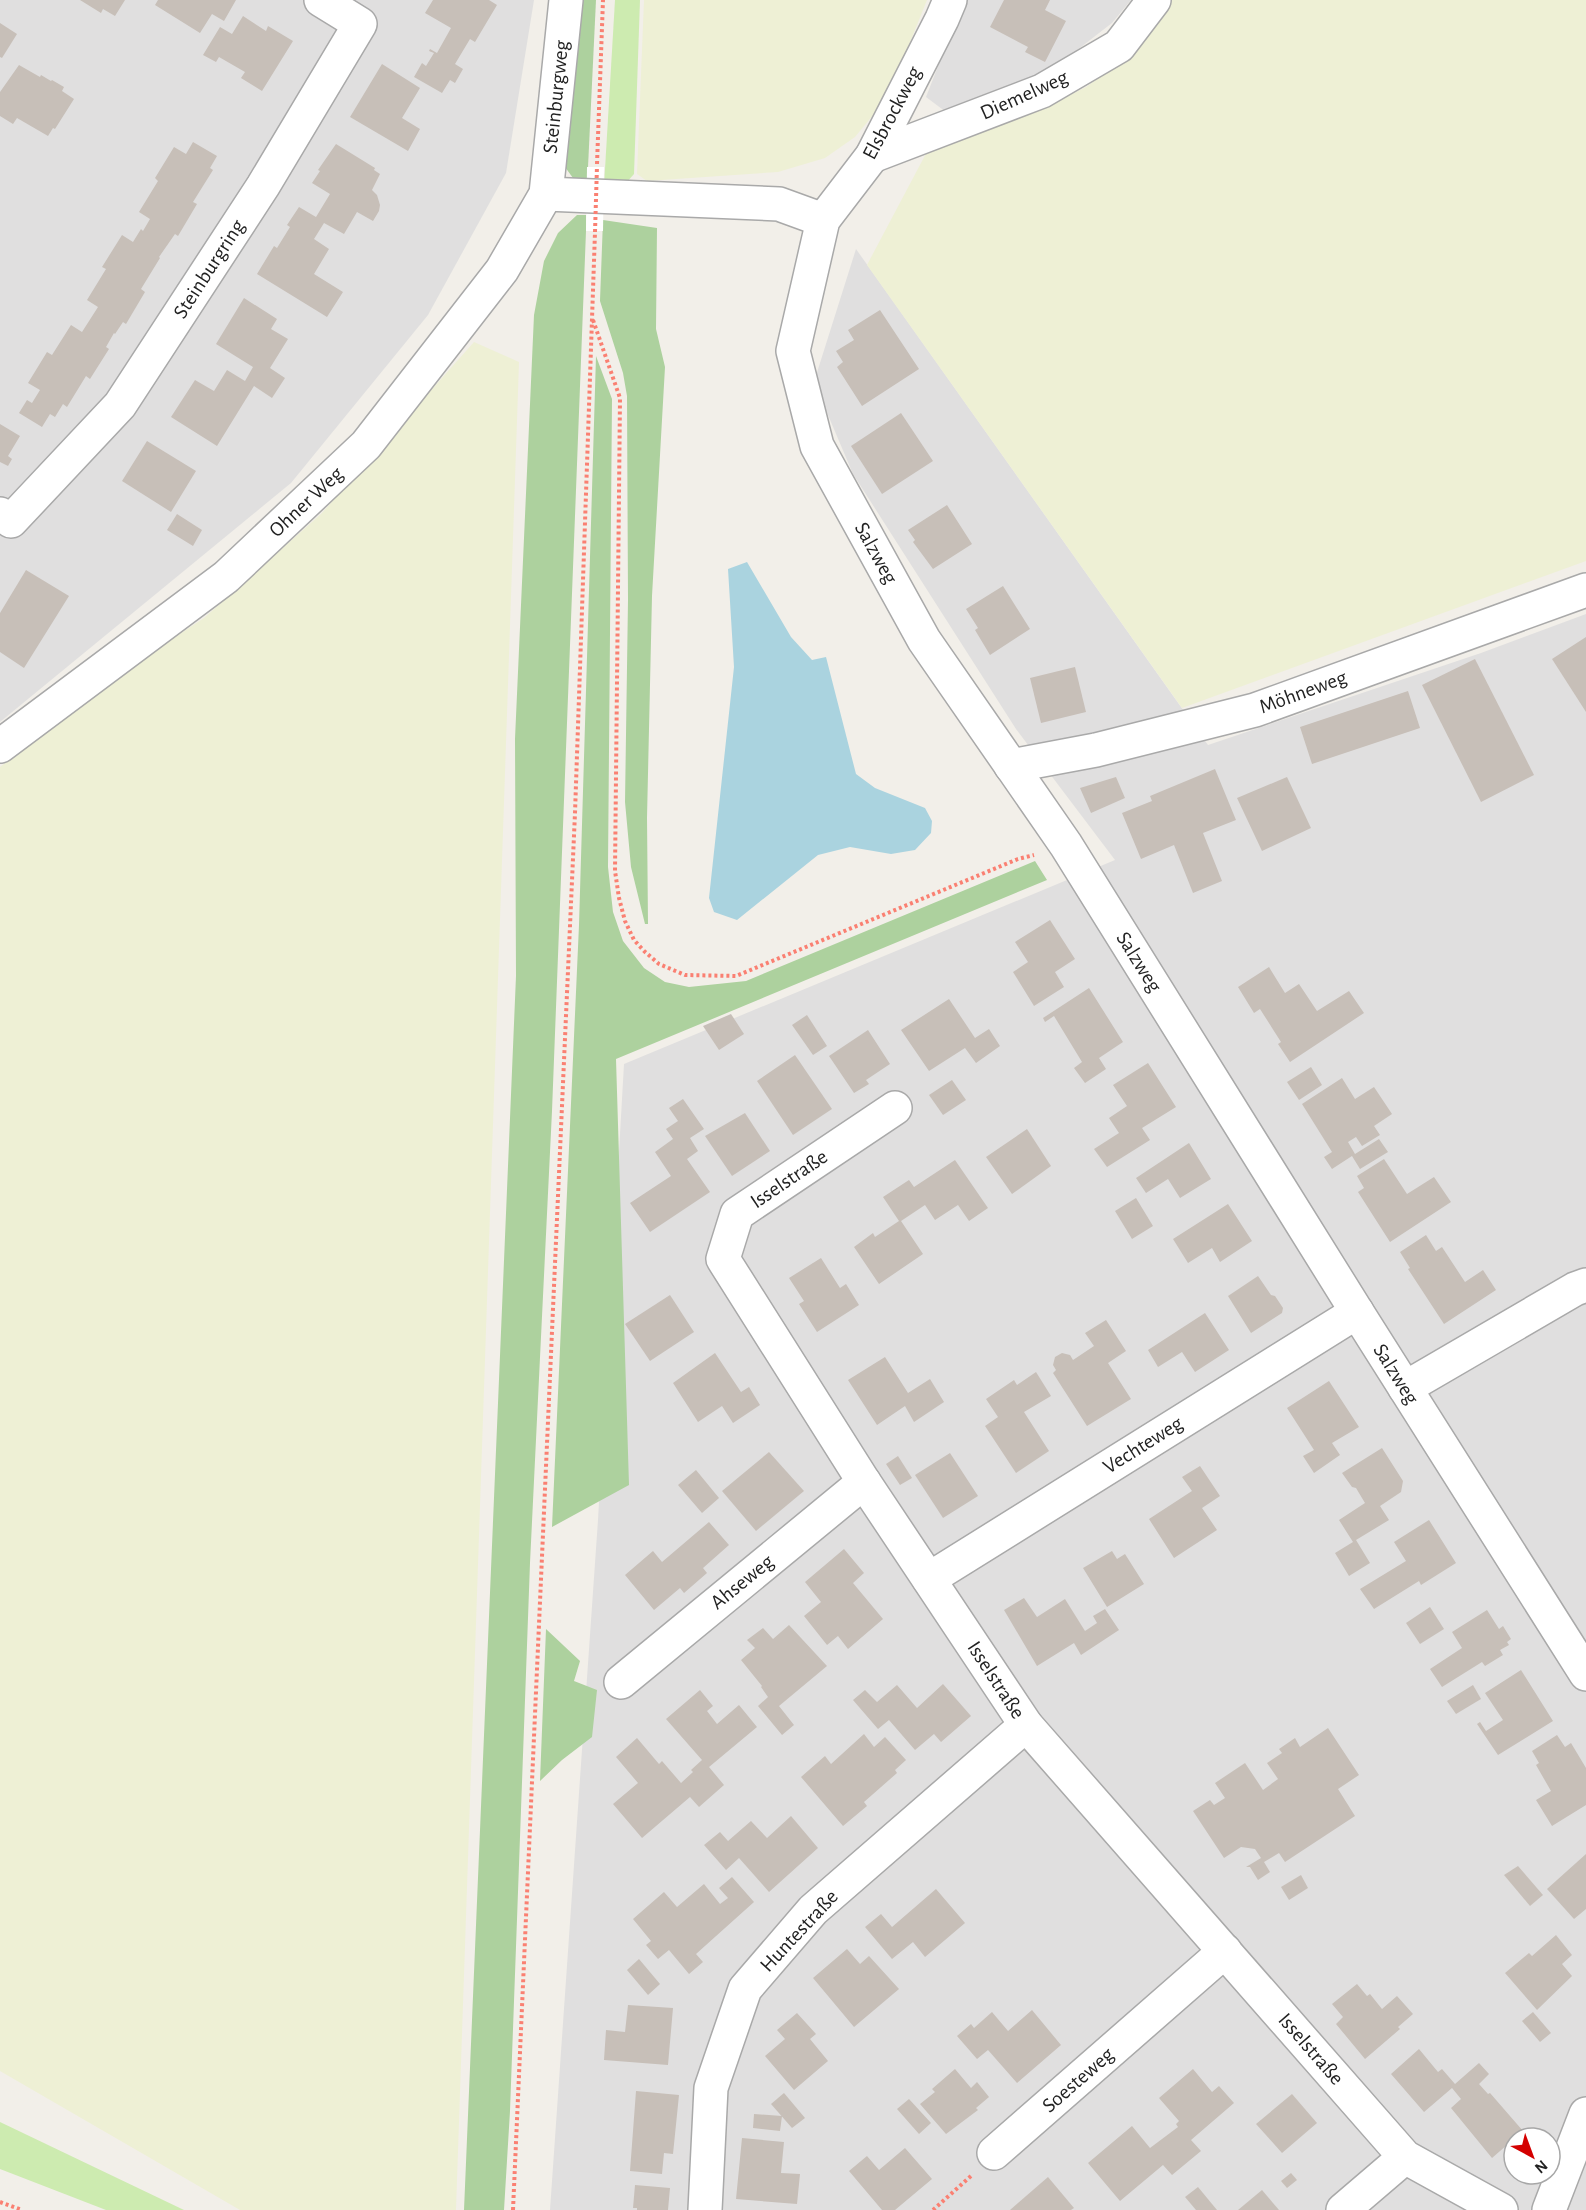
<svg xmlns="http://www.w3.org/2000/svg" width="1586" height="2210" viewBox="0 0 1586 2210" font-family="'Alegreya Sans',sans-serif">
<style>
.residential{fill:#e0dfdf;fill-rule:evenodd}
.farmland{fill:#eef0d5}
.grass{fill:#cdebb0}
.forest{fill:#add19e}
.water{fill:#aad3df}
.pier{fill:#fff}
.building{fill:#c7bfb8}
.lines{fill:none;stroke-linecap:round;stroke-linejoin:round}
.minor-casing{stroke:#a9a9a9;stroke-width:36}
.path{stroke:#fa8072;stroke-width:4;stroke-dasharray:3 3;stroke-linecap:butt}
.minor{stroke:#fff;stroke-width:33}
.path-bridge{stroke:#fa8072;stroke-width:4;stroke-dasharray:3 3;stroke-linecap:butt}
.labels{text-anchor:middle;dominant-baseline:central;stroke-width:4.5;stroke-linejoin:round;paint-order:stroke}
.street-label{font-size:21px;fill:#222;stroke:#fff}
</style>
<rect width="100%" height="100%" fill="#f2efe9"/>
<g class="residential">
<path d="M0,0H534L506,173L428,315L291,483L0,722Z"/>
<path d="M964,0H1131L1112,23L1037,81L946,112L926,97Z"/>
<path d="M856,249L1208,745L1481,653L1586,614V2210H550L598,1520L624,1064L1115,860L1016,729L853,474L814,382ZM1514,2138H1550V2174H1514Z"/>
</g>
<g class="farmland">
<path d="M644,0H927L888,97L855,137L825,158L778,172L647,181L637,174Z"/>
<path d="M1167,0H1586V561L1182,708L867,265L930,146L1038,111L1086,87L1117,65Z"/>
<path d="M474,342L519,362L456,2210H240L0,2071V767L131,666L204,618L321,514Z"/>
</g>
<g class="grass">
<path d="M615,0H640L634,174L626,183L604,186Z"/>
<path d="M0,2122L184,2210H106L0,2169Z"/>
</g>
<g class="forest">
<path d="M579,0H596L587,188L573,178L565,167Z"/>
<path d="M577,215H586V231L552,1111L530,1563L510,2111L504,2210H464L516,976L515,739L534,315L544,261L558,233Z"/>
<path d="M603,220L657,228L656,329L665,367L652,596L647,818L648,924H645L631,867L625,802L628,600L627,396L623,373L600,301Z"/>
<path d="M596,356L612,399L608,867L613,912L623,941L644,968L665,982L689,987L746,981L1035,861L1047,880L616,1059L629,1485L552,1527L579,925Z"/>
<path d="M546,1629L580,1661L574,1681L597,1690L592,1737L562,1760L540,1781Z"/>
</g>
<path class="water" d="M747,562L791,637L812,660L826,657L856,774L875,788L925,808L932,821L931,833L915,850L891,854L850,847L818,855L737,920L714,912L709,898L734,667L728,569Z"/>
<path class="pier" d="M587,167H604L603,231H586Z"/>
<g class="building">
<path d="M80,0H125L115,16L103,9L101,13Z"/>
<path d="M158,0H236L224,21L212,14L200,33L155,5Z"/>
<path d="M433,0H489L497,5L475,42L470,39L455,64L463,69L455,83L450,80L442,93L414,77L422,63L426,66L434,53L429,51L430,49L437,53L451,28L425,13Z"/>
<path d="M1004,0H1050L1045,10L1066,21L1045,62L1025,52L1028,47L990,27Z"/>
<path d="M243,16L266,31L268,26L293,41L262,91L241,78L245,72L219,57L216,62L203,55L220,27L232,34Z"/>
<path d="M0,23L17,34L2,58L0,57Z"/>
<path d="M382,64L420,88L402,118L420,129L408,151L350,117Z"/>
<path d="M19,65L40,77L41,75L51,81L52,80L64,87L62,91L74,99L55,129L53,128L48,136L17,118L13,124L0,116V92Z"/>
<path d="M193,142L217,156L210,168L213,170L193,202L197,204L178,236L175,234L159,257L160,258L141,289L145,292L126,324L123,322L115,334L114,333L106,347L109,349L90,379L86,376L67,407L63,404L55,417L50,414L42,427L19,413L27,400L32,403L40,390L28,383L47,352L52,355L71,325L82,332L98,307L87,300L106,269L102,267L122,235L133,242L141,229L143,231L150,219L139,212L158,181L155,178L174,147L186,154Z"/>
<path d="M336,144L375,168L374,170L380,174L372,190L377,195L380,205L379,211L373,221L357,212L344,234L324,223L314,239L329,249L314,274L343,292L327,317L257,274L274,246L277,248L290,227L287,225L299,207L316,217L330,194L312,183L320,171L318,170Z"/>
<path d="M244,298L277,319L271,329L288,339L270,368L285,378L272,398L254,386L217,446L171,417L195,380L214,391L227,370L245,381L253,367L216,344Z"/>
<path d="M880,310L919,369L862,406L837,367L843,362L836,351L854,340L848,330Z"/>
<path d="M901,413L933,461L882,494L851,446Z"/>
<path d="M0,424L20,436L8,456L12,459L8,466L0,462Z"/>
<path d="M147,441L196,471L171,512L122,481Z"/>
<path d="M947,505L972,544L933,569L913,542L915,540L908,530Z"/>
<path d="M177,514L202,530L193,546L167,530Z"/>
<path d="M26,570L69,596L24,668L0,652V613Z"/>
<path d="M1003,586L1030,629L990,655L975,630L978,628L966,609Z"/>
<path d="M1586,637V712L1552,659Z"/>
<path d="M1475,659L1534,775L1481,802L1422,685Z"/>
<path d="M1075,667L1086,712L1041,723L1030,678Z"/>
<path d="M1408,691L1420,728L1312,764L1300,727Z"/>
<path d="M1215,769L1236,820L1203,833L1222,881L1193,893L1174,845L1141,859L1122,813L1152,801L1150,796Z"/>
<path d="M1116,777L1125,798L1091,813L1080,788Z"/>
<path d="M1287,777L1311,828L1262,851L1237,798Z"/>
<path d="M1050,920L1075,959L1055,972L1064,987L1034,1006L1013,972L1028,962L1015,942Z"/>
<path d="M1269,967L1285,993L1299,984L1317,1011L1349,991L1364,1013L1290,1062L1278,1044L1281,1042L1260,1009L1254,1013L1238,987Z"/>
<path d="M1089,988L1123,1042L1099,1058L1106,1069L1085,1083L1074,1068L1082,1062L1054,1016L1045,1022L1043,1018Z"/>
<path d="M949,999L975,1038L989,1029L1000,1046L976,1063L965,1048L929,1071L901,1030Z"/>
<path d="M731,1014L744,1034L719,1050L703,1026Z"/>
<path d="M807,1015L827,1046L813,1055L792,1025Z"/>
<path d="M868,1030L890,1064L866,1080L869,1084L854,1093L829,1056Z"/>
<path d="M795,1055L832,1109L793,1135L757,1081Z"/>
<path d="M1148,1063L1176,1107L1142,1128L1150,1140L1107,1167L1094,1149L1119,1133L1109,1118L1127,1106L1113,1085Z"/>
<path d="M1311,1067L1322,1085L1299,1100L1287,1082Z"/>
<path d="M1342,1078L1355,1099L1374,1087L1392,1114L1374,1126L1380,1135L1362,1146L1356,1137L1348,1142L1355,1154L1379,1139L1388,1152L1360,1169L1352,1156L1332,1169L1324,1157L1332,1152L1302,1104Z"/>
<path d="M952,1080L966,1100L943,1115L929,1095Z"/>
<path d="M683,1099L704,1129L690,1138L698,1151L687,1159L710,1192L650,1232L630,1203L671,1176L655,1152L673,1139L666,1129L678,1121L669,1108Z"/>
<path d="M745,1113L770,1151L732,1176L705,1136Z"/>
<path d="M1027,1129L1051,1166L1012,1194L986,1157Z"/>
<path d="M1189,1143L1211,1179L1180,1198L1168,1179L1146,1193L1136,1178Z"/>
<path d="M1384,1159L1407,1194L1434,1177L1451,1202L1390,1242L1358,1192L1364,1188L1357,1176Z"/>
<path d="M955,1160L988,1208L969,1221L958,1205L935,1220L925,1205L901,1221L923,1254L879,1284L854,1247L873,1233L875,1237L899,1221L883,1197L909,1180L914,1187Z"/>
<path d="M1136,1198L1153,1226L1132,1239L1115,1211Z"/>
<path d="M1228,1204L1252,1241L1220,1262L1212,1248L1188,1263L1173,1239Z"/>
<path d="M1426,1235L1436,1251L1442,1247L1465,1282L1483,1270L1496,1290L1444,1324L1408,1269L1410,1268L1400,1252Z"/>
<path d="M821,1258L840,1288L846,1284L859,1305L817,1332L799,1304L804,1301L789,1278Z"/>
<path d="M1258,1276L1271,1295L1275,1296L1283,1308L1282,1313L1251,1333L1228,1296Z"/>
<path d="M670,1295L694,1332L650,1361L625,1324Z"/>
<path d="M1205,1313L1229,1350L1195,1372L1182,1352L1158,1367L1148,1350Z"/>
<path d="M1106,1320L1126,1351L1108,1363L1131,1399L1087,1426L1053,1373L1056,1370L1053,1365L1055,1357L1062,1353L1070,1355L1073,1360L1094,1346L1085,1333Z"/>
<path d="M715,1353L741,1392L749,1387L760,1405L733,1423L722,1406L698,1422L673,1383Z"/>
<path d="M885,1357L908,1393L930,1379L944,1402L914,1422L905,1406L877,1425L848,1380Z"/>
<path d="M1036,1372L1051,1396L1024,1412L1049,1451L1016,1473L985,1426L998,1417L986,1399L1014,1380L1017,1385Z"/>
<path d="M1329,1381L1359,1427L1332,1443L1340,1455L1314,1473L1303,1456L1314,1450L1287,1408Z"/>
<path d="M1382,1448L1403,1481L1401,1492L1380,1506L1389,1520L1356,1540L1370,1563L1349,1576L1335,1553L1353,1542L1339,1520L1365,1503L1356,1488L1352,1487L1342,1473Z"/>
<path d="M769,1452L804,1491L756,1531L722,1491Z"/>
<path d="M950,1453L978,1496L943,1518L915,1475Z"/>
<path d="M898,1456L912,1478L900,1485L886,1464Z"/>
<path d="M1200,1466L1220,1496L1202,1508L1217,1530L1174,1558L1149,1519L1192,1491L1182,1477Z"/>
<path d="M696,1470L719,1498L702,1513L678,1485Z"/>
<path d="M1429,1520L1456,1563L1421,1585L1419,1581L1374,1609L1360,1589L1406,1561L1394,1542Z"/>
<path d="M709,1522L729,1545L703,1568L707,1573L684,1593L680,1588L654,1610L625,1575L653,1551L662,1562Z"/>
<path d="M844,1549L864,1573L853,1583L883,1619L848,1649L838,1636L827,1645L804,1616L821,1602L805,1582Z"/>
<path d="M1112,1551L1117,1559L1125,1554L1144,1584L1107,1607L1083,1568Z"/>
<path d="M1024,1598L1037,1617L1065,1599L1085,1631L1097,1623L1093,1616L1105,1609L1119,1630L1081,1655L1074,1643L1037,1666L1004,1610Z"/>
<path d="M1430,1607L1444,1629L1420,1644L1406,1623Z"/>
<path d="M1487,1610L1499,1629L1503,1626L1511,1639L1507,1642L1509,1645L1500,1650L1503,1655L1485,1666L1482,1662L1442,1687L1430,1669L1462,1648L1452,1632Z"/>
<path d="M789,1625L827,1666L779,1706L794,1725L782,1735L758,1706L768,1697L761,1687L762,1686L741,1660L755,1648L747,1640L763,1628L773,1639Z"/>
<path d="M1521,1670L1553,1721L1498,1755L1477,1724L1480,1722L1486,1731L1503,1720L1485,1693Z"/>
<path d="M943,1684L971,1716L941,1742L934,1734L915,1750L889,1720L878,1729L853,1700L865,1690L877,1702L897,1685L917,1708Z"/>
<path d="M1473,1685L1481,1699L1456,1714L1447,1701Z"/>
<path d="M700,1690L713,1706L707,1711L717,1724L739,1705L757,1727L709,1767L724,1785L699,1807L690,1797L642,1838L613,1804L638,1783L616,1757L637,1738L659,1764L662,1761L681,1783L693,1772L691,1770L702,1760L666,1719Z"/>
<path d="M1328,1728L1359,1775L1338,1789L1355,1816L1285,1862L1279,1853L1264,1862L1270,1872L1258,1880L1250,1867H1246L1261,1858L1255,1849L1241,1847L1224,1858L1193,1811L1210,1800L1214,1805L1225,1798L1215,1783L1245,1763L1263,1790L1278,1779L1267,1763L1282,1753L1279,1749L1295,1738L1300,1747Z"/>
<path d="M864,1734L874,1747L885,1737L906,1760L895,1770L897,1773L864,1802L867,1806L843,1826L801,1777L825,1756L831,1764Z"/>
<path d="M1557,1735L1565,1747L1571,1743L1586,1768V1805L1552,1826L1536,1800L1551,1791L1536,1765L1539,1763L1532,1751Z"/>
<path d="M791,1816L818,1848L769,1892L739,1858L726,1870L704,1845L720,1832L728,1841L751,1821L767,1838Z"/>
<path d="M1586,1854V1909L1574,1919L1547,1889Z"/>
<path d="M1518,1866L1543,1895L1530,1906L1504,1875Z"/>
<path d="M1301,1875L1308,1888L1289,1900L1281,1887Z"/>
<path d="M732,1877L754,1902L696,1954L703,1962L689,1974L669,1950L658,1959L646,1945L651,1941L633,1919L664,1892L677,1907L704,1884L720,1904L728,1898L719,1888Z"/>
<path d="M936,1889L965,1923L925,1957L913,1942L892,1959L865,1927L881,1914L892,1927Z"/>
<path d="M1556,1935L1572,1955L1562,1964L1572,1976L1537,2010L1505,1973L1529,1953L1532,1956Z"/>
<path d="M847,1949L860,1964L869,1956L899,1989L854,2027L813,1978Z"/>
<path d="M639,1959L660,1984L648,1995L627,1970Z"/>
<path d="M1357,1984L1367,1996L1370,1994L1382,2009L1397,1996L1413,2014L1398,2027L1400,2029L1365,2059L1336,2024L1343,2017L1332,2004Z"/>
<path d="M628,2005L673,2008L668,2065L604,2060L606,2030L625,2032Z"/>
<path d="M1032,2010L1061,2045L1017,2083L988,2050L977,2059L957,2036L971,2024L974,2028L992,2012L1008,2031Z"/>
<path d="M1533,2012L1551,2033L1540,2042L1522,2021Z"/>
<path d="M797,2013L816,2034L810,2039L828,2061L794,2090L765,2056L785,2039L777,2030Z"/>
<path d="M1419,2049L1438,2072L1442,2069L1455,2084L1479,2063L1489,2074L1479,2084L1488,2094L1490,2093L1523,2131L1492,2158L1451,2108L1461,2099L1452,2088L1424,2112L1391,2074Z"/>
<path d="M955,2069L971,2088L977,2082L989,2097L976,2108L978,2110L946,2134L920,2104L935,2092L932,2089Z"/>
<path d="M1193,2069L1212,2092L1219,2086L1234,2103L1191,2140L1201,2151L1172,2175L1163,2165L1120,2201L1088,2163L1132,2126L1150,2148L1178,2127L1176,2124L1179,2121L1159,2098Z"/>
<path d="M636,2091L679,2095L673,2154L664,2153L662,2174L630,2171Z"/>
<path d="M784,2093L805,2118L792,2128L771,2104Z"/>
<path d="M1292,2094L1317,2123L1282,2153L1256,2124Z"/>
<path d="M909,2099L931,2123L919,2134L897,2109Z"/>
<path d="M754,2114L782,2116L780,2131L753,2128Z"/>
<path d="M742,2138L784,2142L781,2173L800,2174L797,2204L736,2199Z"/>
<path d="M905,2148L932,2179L895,2210H882L849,2171L867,2156L879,2170Z"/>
<path d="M1291,2173L1297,2180L1287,2188L1281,2181Z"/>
<path d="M1048,2177L1074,2208L1071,2210H1010Z"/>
<path d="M635,2185L670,2188L668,2210H637V2208H633Z"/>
<path d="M1198,2187L1217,2210H1196L1185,2197Z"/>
<path d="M1262,2190L1279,2210H1238Z"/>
</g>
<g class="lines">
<g class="minor-casing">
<g id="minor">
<path d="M950,0L942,19L872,156L823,220L793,351L817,446L924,640L1066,845L1357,1312L1586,1674"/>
<path d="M872,156L1042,91L1119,46L1154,0"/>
<path d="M546,194L779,204L823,220"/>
<path d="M0,514L11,521L120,405L263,186L360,24L321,0"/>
<path d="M0,746L226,577L366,445L502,270L546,194L566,0"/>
<path d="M1011,766L1096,750L1255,710L1586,590"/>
<path d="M895,1108L737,1214L723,1259L864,1482L1026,1725L1405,2157L1501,2210"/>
<path d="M1405,1388L1575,1289L1586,1285"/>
<path d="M929,1579L1357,1312"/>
<path d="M621,1682L864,1482"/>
<path d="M994,2153L1225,1951"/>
<path d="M705,2210L711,2088L745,1989L813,1910L1026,1725"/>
<path d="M1343,2210L1405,2157"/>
<path d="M1549,2210L1586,2114"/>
</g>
</g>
<g class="path">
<path d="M597,164L603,0"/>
<path d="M593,320L620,398L615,871L619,898L625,921L634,940L644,951L659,964L685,975L736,976L1018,859L1034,855"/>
<path d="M0,2202L22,2210"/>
<path d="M513,2210L575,813L595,232"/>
<path d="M933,2210L972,2175"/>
</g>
<use href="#minor" class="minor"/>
<path class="path-bridge" d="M595,232L597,166"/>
</g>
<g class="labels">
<g class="street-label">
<text transform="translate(1024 95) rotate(-24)">Diemelweg</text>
<text transform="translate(556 97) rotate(-84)">Steinburgweg</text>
<text transform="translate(892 113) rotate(-62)">Elsbrockweg</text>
<text transform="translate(209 269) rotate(-57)">Steinburgring</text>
<text transform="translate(306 502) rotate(-43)">Ohner Weg</text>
<text transform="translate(876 553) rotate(61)">Salzweg</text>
<text transform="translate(1303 692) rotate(-20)">Möhneweg</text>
<text transform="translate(1139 962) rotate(58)">Salzweg</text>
<text transform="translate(789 1179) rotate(-34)">Isselstraße</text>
<text transform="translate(1396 1374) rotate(58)">Salzweg</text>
<text transform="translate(1143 1445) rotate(-32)">Vechteweg</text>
<text transform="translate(742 1582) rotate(-39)">Ahseweg</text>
<text transform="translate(996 1680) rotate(57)">Isselstraße</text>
<text transform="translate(799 1931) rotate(-47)">Huntestraße</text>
<text transform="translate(1311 2049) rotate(49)">Isselstraße</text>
<text transform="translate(1078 2080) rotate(-41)">Soesteweg</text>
</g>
</g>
<g transform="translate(1532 2156) rotate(139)"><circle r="28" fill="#ffffff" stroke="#a7a7a7" stroke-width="1.5"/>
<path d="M0-4.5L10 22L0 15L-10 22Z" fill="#d40000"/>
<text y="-9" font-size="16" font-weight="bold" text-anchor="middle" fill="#222222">N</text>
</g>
</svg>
